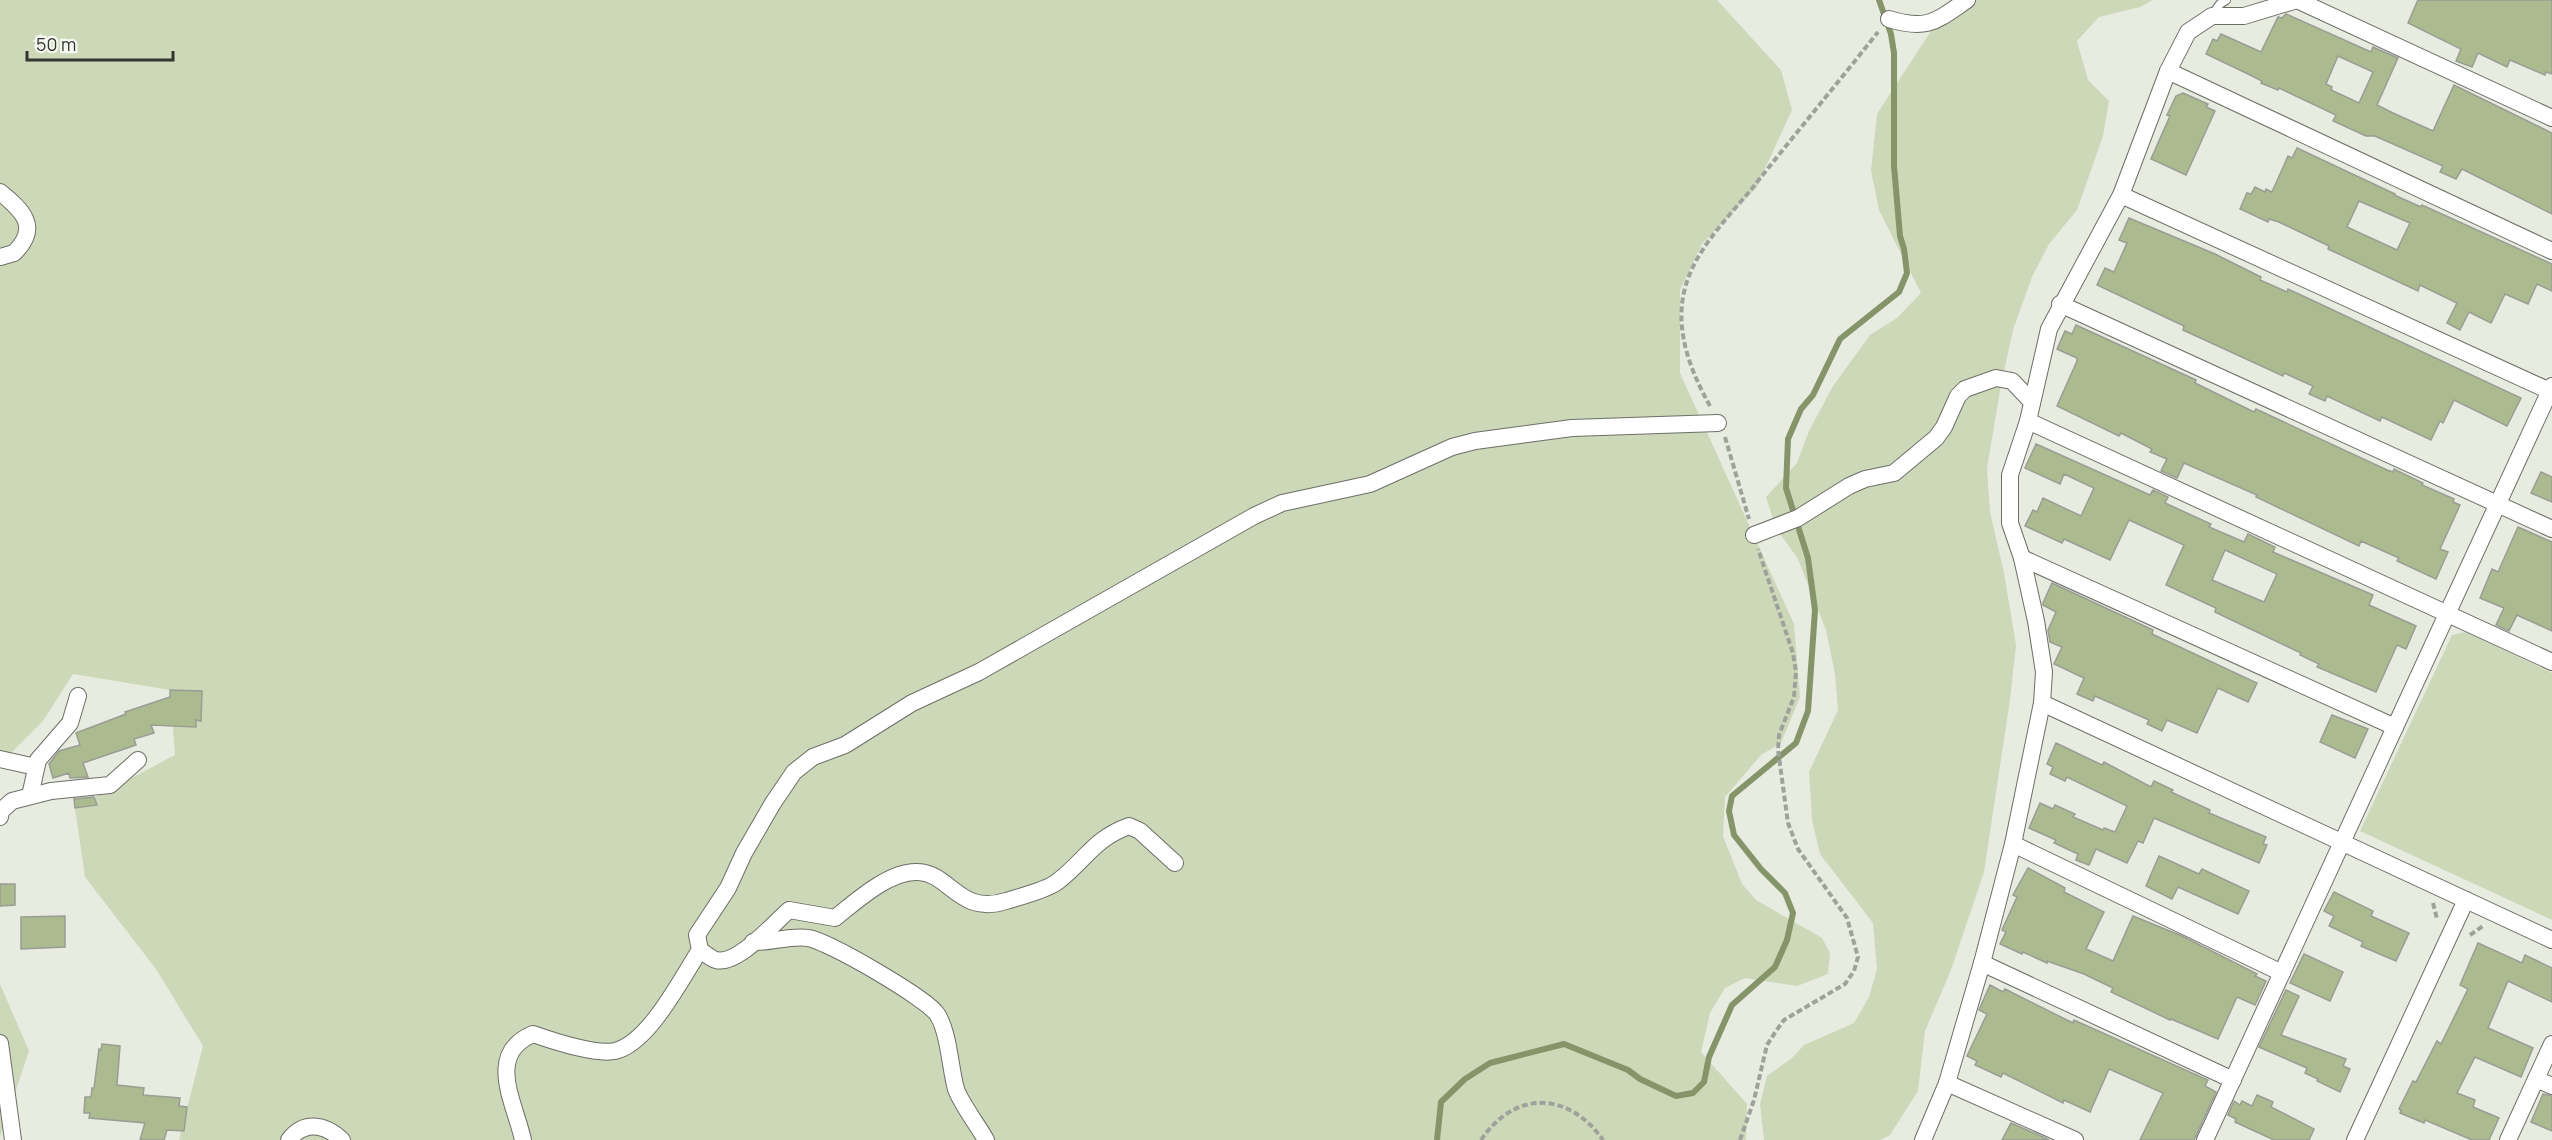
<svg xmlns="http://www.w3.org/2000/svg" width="2552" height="1140" viewBox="0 0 2552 1140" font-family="Manrope,sans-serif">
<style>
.green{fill:#cdd8b9}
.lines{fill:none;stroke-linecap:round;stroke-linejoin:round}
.stream{stroke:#86946a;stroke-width:6}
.building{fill:#acbb8f;stroke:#9a9d94;stroke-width:1.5;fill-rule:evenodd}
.service-casing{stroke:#6c6f66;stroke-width:10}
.minor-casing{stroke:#6c6f66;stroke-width:18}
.path{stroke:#9fa29a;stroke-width:4;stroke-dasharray:6 3;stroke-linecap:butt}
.service{stroke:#fff;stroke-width:8}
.minor{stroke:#fff;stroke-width:16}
</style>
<rect width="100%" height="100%" fill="#e7ebe0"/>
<g class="green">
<path d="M0,0H1717L1781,70L1792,110L1756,188L1702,244L1680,290V373L1794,624L1800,697L1781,743L1761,755L1725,797L1723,836L1742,884L1756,900L1822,938L1830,953L1828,974L1797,986L1745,978L1725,988L1710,1013L1701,1052L1747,1104L1746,1140H179L203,1046L156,969L85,877L75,808L175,755L170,690L73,674L43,721L0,764Z"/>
<path d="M1951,0H2153L2140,7L2099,17L2077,41L2088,80L2109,101L2103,136L2077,210L2049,244L2032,277L2013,330L2001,385L1987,468L1990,512L2004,573L2016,645L2010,700L1984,872L1951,970L1925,1031L1918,1091L1890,1135L1880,1140H1764L1760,1104L1767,1076L1792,1058L1804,1045L1854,1023L1869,997L1877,969L1873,923L1820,854L1812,820L1809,772L1838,710L1835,674L1826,630L1798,559L1776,528L1766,497L1797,463L1809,431L1833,386L1870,335L1897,318L1921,293L1879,210L1871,171L1877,114Z"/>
<path d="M2466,632L2552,673V920L2360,831L2452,635Z"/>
<path d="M0,984L29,1051L0,1137Z"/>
</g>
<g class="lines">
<path class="stream" d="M1437,1140L1441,1102L1465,1079L1490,1063L1564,1044L1628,1070L1640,1079L1676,1096L1693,1093L1704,1082L1709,1057L1732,1005L1775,967L1787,940L1793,913L1785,893L1761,869L1734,835L1729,811L1732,796L1796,743L1808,711L1815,610L1808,558L1786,488L1788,439L1801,409L1813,395L1840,339L1899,292L1907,273L1904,249L1900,236L1894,166V53L1891,34L1879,0"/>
</g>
<g class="building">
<path d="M2418,0H2552V74L2546,72L2545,75L2510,60L2507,67L2478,53L2472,67L2456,61L2461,49L2408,23Z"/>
<path d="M2286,14L2371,52L2373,47L2398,58L2377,105L2393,113L2433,131L2454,85L2552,133V214L2462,169L2456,179L2440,172L2443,166L2375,136H2366L2333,121L2336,115L2279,88L2278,90L2261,83L2262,81L2246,73L2206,54L2213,39L2217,41L2221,34L2261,52L2278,17L2282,18ZM2338,56L2373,72L2359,103L2331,90L2332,87L2326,84Z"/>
<path d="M2183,93L2208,104L2206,107L2215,111L2186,175L2151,159L2170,116L2167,115L2176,96Z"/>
<path d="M2297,148L2395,194L2394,195L2421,207L2422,205L2552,264V291L2537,284L2528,304L2505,294L2491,323L2469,312L2460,330L2447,323L2457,303L2420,285L2418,291L2328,249L2329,246L2279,222L2269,219L2268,222L2240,209L2247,193L2251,194L2255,187L2265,192L2266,189L2272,192L2288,156L2292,158ZM2359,201L2410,223L2397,250L2347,227Z"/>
<path d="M2129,218L2215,254L2261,277L2260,280L2287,292L2288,289L2303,296L2521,398L2507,426L2454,400L2443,423L2440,421L2431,440L2382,417L2380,421L2327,396L2325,401L2309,394L2313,386L2284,373L2283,376L2183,330L2184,326L2097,285L2105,268L2114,272L2127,243L2119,240Z"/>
<path d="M2076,325L2196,380L2195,383L2254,412L2256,409L2387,470L2393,472L2394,469L2423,483L2422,485L2454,499L2453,502L2460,505L2440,549L2448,552L2436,579L2397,561L2399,558L2361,541L2359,546L2256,497L2257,495L2184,463L2177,478L2161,471L2167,459L2150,452L2152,449L2121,433L2119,436L2057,406L2077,361V358L2057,349L2065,331L2072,334Z"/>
<path d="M2036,444L2150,495L2153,490L2168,497L2165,503L2211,524L2209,527L2244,542L2248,534L2275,547L2273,552L2373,595L2369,605L2416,626L2406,649L2397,645L2376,692L2317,667L2319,664L2300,655L2301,653L2215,612L2216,608L2166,585L2184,545L2129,520L2110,560L2064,539L2062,543L2025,526L2033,510L2037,512L2043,498L2081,516L2094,488L2064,474L2060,484L2025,468ZM2225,550L2277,574L2264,602L2212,580Z"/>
<path d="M2541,472L2552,477V502L2531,493Z"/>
<path d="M2518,527L2552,542V631L2517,615L2509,631L2496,625L2504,608L2480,598L2492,569L2498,572Z"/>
<path d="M2052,583L2153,630L2152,634L2257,683L2248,702L2218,688L2197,733L2167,720L2162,731L2147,724L2149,720L2095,696L2093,701L2077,694L2084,678L2054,664L2062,647L2050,642L2048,630L2056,612L2043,605V603Z"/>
<path d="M170,690L202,691L201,721L196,720V727L151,725L154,733L134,739L136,745L83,763L88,777L70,778L69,773L53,778L49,764L59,751L80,745L76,733L126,714L125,712L170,697Z"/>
<path d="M2332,715L2368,729L2355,758L2320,742Z"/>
<path d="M2056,743L2102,765L2104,762L2151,787L2154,781L2173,790L2171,792L2210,810L2209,813L2266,837L2263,844L2267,845L2259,863L2154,818L2143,843L2138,841L2127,863L2096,849L2089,865L2076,860L2078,854L2054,843L2056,840L2029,828L2040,803L2053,809L2055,805L2075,814L2073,817L2103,830L2104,828L2115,832L2127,806L2067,777L2065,781L2050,774L2053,767L2047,764Z"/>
<path d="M94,797L97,805L75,808L74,799Z"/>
<path d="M2159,856L2199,874L2202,869L2249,891L2238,914L2178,887L2172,899L2146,886Z"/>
<path d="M2028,868L2065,888L2064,892L2104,912L2086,949L2113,961L2133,916L2182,936L2257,974L2255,976L2266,981L2255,1005L2237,997L2218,1039L2171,1019L2170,1020L2111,992L2113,988L2084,974L2047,961V963L2023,952L2022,954L2000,944L2006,932L2002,930L2017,897L2013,895Z"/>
<path d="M0,884H15V905L0,906Z"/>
<path d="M2334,892L2373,911L2371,916L2409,933L2396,961L2361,946L2363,942L2329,926L2334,916L2324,911Z"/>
<path d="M65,916V947L21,949V917Z"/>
<path d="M2478,943L2522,963L2525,955L2552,968V1002L2508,981L2488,1028L2533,1048L2521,1077L2475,1057L2457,1093L2475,1100L2473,1107L2499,1118L2489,1140H2472L2425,1120L2424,1123L2400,1113L2401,1110L2399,1109L2413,1081L2416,1082L2437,1041L2441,1044L2468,989L2460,985Z"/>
<path d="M2304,954L2343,972L2330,1001L2290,983Z"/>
<path d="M1990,985L2003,992L2005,989L2073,1023L2074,1020L2208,1080L2205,1086L2216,1092L2194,1140H2140L2163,1093L2109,1069L2090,1112L2064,1100L2063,1103L2003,1073L2001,1077L1975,1065L1977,1061L1967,1056L1987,1014L1979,1010Z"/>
<path d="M2286,990L2299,996L2281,1035L2346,1059L2343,1066L2350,1069L2340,1092L2317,1081L2318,1079L2305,1073L2307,1068L2259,1047Z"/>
<path d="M102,1044L120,1046L117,1085L144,1088L143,1095L180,1098L179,1106L187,1107L184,1131L167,1130L164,1140H140L145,1123L89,1118L90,1113H84L85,1097H91L92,1088H94L99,1049L101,1050Z"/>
<path d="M2543,1094L2552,1096V1131L2531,1122Z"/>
<path d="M2257,1095L2273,1102L2271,1107L2314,1129L2309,1140H2274L2235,1122L2236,1119L2228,1115L2234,1101L2240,1105L2242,1101L2252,1106Z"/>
<path d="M2011,1123L2043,1137L2049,1140H2002Z"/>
</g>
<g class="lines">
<g class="service-casing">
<path id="service" d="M2212,15L2220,4L2226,0"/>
</g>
<g class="minor-casing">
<g id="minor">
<path d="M2297,0L2552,118"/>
<path d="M1889,19C1928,31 1936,21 1967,0"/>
<path d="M2168,71L2552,251"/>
<path d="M0,192C22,210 41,227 14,253L0,257"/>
<path d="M2121,195L2552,392"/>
<path d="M2060,304L2552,529"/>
<path d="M2028,421L2552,662"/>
<path d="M1754,535L1798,518L1849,486L1865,479L1894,473L1936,438L1944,427L1958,396L1965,389L1996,378L2012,381L2032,402"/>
<path d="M2022,558L2395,727"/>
<path d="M2042,703L2552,940"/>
<path d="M0,759L36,767"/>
<path d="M30,796L38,760L70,723L78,696"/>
<path d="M0,817L1,811L12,801L51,791L110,785L138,760"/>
<path d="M2013,844L2282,973"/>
<path d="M1175,863L1140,831L1129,826C1093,839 1085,861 1057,882C1047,890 1019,897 1006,901C959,916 950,873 918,872C890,870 855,902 835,918L789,910C774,923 737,966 716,960C711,959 705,953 700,950L697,935L728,888L744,853L773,803L794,772L813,757L845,745L912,703L979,672L1254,516L1282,503L1370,484L1452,447L1475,441L1572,428L1718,423"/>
<path d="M753,942C771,943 791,935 808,938C828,941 926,998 937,1014C949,1032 950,1068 956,1089C960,1102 979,1127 986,1140"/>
<path d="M1982,963L2233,1080"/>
<path d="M0,1043L13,1140"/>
<path d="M2536,1079L2552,1086"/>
<path d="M1947,1083L2075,1140"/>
<path d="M289,1140C304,1120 325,1124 342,1140"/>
<path d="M523,1140C515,1103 485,1054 533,1034C553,1041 594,1055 615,1051C649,1043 681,979 700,950"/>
<path d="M1923,1140L1947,1083L1982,963L2013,844L2042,703L2044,672L2036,621L2022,558L2010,523V475L2028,421L2049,329L2121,195L2168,71L2188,32L2212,16H2244L2297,0"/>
<path d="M2205,1140L2552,386"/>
<path d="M2355,1140L2466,900"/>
<path d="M2508,1140L2552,1044"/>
</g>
</g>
<g class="path">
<path d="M1710,406C1691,372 1675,332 1684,292C1693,251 1728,218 1754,186C1795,134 1837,84 1878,32"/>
<path d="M1725,437L1749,519"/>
<path d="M2433,903L2437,919"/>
<path d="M2470,935L2483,926"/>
<path d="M1481,1140C1515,1090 1568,1091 1603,1140"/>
<path d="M1740,1140L1754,1100L1767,1045L1776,1031L1784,1020L1845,984L1854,971L1858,957L1847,918L1798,849L1788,823L1778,750L1779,735L1794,697L1796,672L1793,653L1758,549"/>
</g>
<use href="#service" class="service"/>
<use href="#minor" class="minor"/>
</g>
<path d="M27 51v9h146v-9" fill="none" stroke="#353632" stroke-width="3"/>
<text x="36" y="51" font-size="18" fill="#353632" stroke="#f4f8ee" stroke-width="4.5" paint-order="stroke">50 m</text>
</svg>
